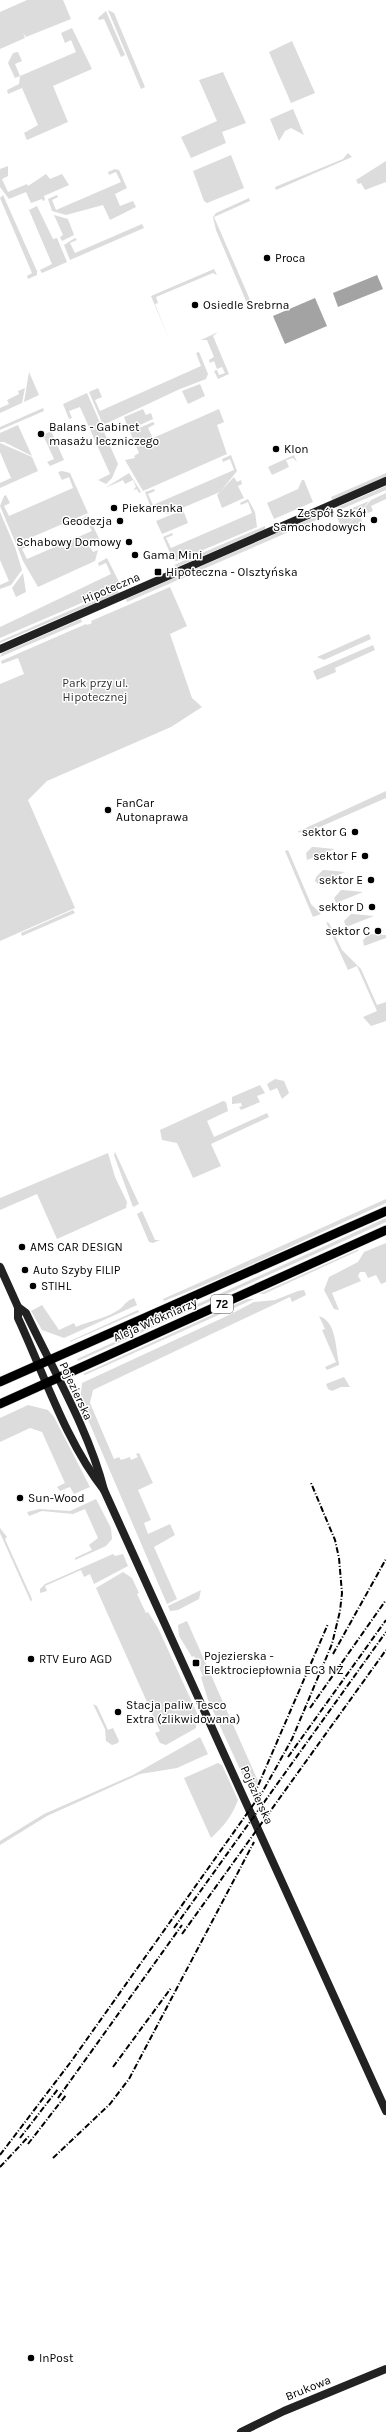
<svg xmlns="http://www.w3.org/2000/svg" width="386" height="2432" viewBox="0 0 386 2432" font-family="Karla,sans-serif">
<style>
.green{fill:#dcdcdc}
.water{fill:#a3a3a3}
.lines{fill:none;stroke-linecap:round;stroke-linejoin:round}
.primary-casing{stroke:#dbdbdb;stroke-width:10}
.secondary{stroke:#222;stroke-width:8}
.primary{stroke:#000;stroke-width:9}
.rail{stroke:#000;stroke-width:2;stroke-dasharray:6 2 1 2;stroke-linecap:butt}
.poi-dot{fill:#000;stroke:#fff;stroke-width:1.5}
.labels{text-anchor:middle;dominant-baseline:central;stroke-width:3;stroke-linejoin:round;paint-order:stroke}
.shield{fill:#fff;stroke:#4c4c4c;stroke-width:1}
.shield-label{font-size:11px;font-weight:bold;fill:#000}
.poi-label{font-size:12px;fill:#000;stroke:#fff;text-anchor:start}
.street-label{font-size:12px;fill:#000;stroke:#fff}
.park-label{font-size:12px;fill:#333;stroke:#fff}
</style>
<rect width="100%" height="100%" fill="#fff"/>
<g class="green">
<path d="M27,0H63L71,19L26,37L23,33L25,38L0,49V12Z"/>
<path d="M108,10L114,13L145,87L141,89Z"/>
<path d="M106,11L125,55L121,57L104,19L99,20L98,18Z"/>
<path d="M72,28L92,69L53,86L68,122L27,140L24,133L38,125L22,88L8,94L7,90L19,84L20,76L15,78L8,63L13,53L18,52L22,61L15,64L20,76L76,52L71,40L65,43L61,33Z"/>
<path d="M292,41L315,93L291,103L269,52Z"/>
<path d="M223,72L246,123L222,132L226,143L191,158L181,137L217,121L199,80Z"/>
<path d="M293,109L304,135L291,128L285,131L279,141L270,119Z"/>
<path d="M348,153L352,157L276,190L275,187L343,159Z"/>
<path d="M231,155L244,188L207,203L204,201L193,171Z"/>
<path d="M386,161V182L365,190L361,183L358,184L356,180Z"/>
<path d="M8,166V176L2,179L8,192L27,184L28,186L46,174L50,179L62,174L69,185L44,196L45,200L43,201L42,199L31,203L26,192L9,199L0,187V169Z"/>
<path d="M115,169L119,170L127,188L115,194L120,206L133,201L136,207L110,220L103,205L66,215L52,211L48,199L57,195L58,197L52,200L56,210L121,182L116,172L109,175L108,172Z"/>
<path d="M3,195L37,271V275L28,279L27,276L32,273L0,198Z"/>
<path d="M249,198L250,201L214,217L251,302L249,308L216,230L213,217L216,213Z"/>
<path d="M37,206L53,239L57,238L67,262L42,273L40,270L52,264L29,210Z"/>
<path d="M54,215L68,219L74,235L62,241L60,237L63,235Z"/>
<path d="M142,224L144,228L70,260L64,245L75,238L77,240L70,243L75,253Z"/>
<path d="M214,269L217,275L213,273L156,297L158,303L155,304L169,339L151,296Z"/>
<path d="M218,332L213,336L229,374L218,379L214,371L217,370L219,375L225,373L222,367L217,369L214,361L210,363L209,360L214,357L207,340H201Z"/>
<path d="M199,352L208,374L206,379L180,389L103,425L89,392L98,388L102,397L95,400L100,411L201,366L196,353Z"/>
<path d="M29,372L39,395L24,402Z"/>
<path d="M200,384L205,396L188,404L182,391Z"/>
<path d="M25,388L22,403L0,413V408L9,404L7,400L19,394L18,391Z"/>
<path d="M87,393L118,464L112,478L106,484L98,480L110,474L80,407L69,411L72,418L69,419L63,404Z"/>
<path d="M43,408L44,411L0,430V427Z"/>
<path d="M143,409L146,415L151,413L153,419L129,430L124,417Z"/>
<path d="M219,409L224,422L217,425L227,454L143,491L125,460L135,458L134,456L139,453L130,432L153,422L155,424L148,428L153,438Z"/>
<path d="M18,425L32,456L4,442H0V433Z"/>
<path d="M51,431L64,460L50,466L47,462L54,459L43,435Z"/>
<path d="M0,443L32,457L38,471L0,488V483L11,478L0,452Z"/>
<path d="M231,455L237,471L220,492L168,514L151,508L145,492L154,489L155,491L148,494L153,505L234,470L230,459L223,462L222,459Z"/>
<path d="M294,455L297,462L293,458L286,460L289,467L272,475L268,467Z"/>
<path d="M62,471L70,473L88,513L16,544L0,506L4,496L6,495L10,503L4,506L9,516L73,488L69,477L62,480L58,472Z"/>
<path d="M129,473L141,492L139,493L137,489L133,490L136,487L133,480L125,484L123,480L105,488Z"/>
<path d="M386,473V477L332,500L331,497Z"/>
<path d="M234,477L237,482L241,480L242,484L238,486L244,498L222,508L217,495Z"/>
<path d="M302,480H304L313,502L274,519L267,503L298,489Z"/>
<path d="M386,486V490L337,511L336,508L338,507Z"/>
<path d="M386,493V499L371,506L373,511L360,516L363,524L344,533L342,529L360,513L371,500Z"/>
<path d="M248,499L255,512L257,527L177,561L173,560L163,537L172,533L173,535L166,538L171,548L252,513L248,502L241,505L240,503Z"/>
<path d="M369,501L360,513L342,528L336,515Z"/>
<path d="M183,510L188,523L162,534L156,521Z"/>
<path d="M0,512L15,547L22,570L11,585L0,589V585L9,581L0,560Z"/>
<path d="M88,515L101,543L99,547L97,543L90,547L93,552L98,550L95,561L38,587L23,561L17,546L27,542L28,546L22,549L27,559L92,531L87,521L81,523L79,520Z"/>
<path d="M319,515L321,518L127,602L126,599Z"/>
<path d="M265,526V529L177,567L174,565Z"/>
<path d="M107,558L119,582L114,589L0,638V627L111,574L106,563L99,566L98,563Z"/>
<path d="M23,573L26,592L16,597L12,588Z"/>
<path d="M170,587L187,626L170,634L192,698L202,707L171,727L47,781L28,800L75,908L0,941V684L24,674L18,658L2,664L1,661L86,624L87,625L92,623L91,621Z"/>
<path d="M117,590L119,593L0,643V641Z"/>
<path d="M81,619L82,622L0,657L2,653Z"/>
<path d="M369,634L371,639L324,660L317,657Z"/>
<path d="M373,645L375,650L335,668L336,672L317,680L313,671Z"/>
<path d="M386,791V798L306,833L297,832Z"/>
<path d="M312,847H314L335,849L307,860L306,853Z"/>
<path d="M288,850L311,904L321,914L313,917L285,851Z"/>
<path d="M323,870H324L345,872L318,884L315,881L316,877Z"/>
<path d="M341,890H343L363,892L336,903L334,898Z"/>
<path d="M73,910L75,913L22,936L21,933Z"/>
<path d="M351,914H353L374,916L346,927L344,921Z"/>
<path d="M326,922L329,923L342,950L361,969L377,1005L386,1002V1021L371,1026L363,1017L377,1011L357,966L348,970Z"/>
<path d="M369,934L386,935V938L364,946L363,940Z"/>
<path d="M275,1079L284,1081L289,1093L282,1099L277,1088L270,1091L267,1084Z"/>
<path d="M260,1085L265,1093L257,1096L260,1102L241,1110L239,1107L242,1106L241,1103L232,1104V1097Z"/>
<path d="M223,1101L226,1102L228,1111L207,1121L214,1137L267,1113L269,1117L211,1144L221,1166L193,1178L177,1143L162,1140L160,1130Z"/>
<path d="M115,1152L139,1204L133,1207L114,1155Z"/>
<path d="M108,1153L115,1177L127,1202L126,1208L57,1239L37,1194L0,1210V1198Z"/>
<path d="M386,1199V1203C312,1236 239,1272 164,1301L163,1299Z"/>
<path d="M142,1211L155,1240H160L153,1243L149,1242L137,1214Z"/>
<path d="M386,1218V1222L78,1361L77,1359Z"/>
<path d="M386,1243V1282L381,1284L376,1275L368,1278L365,1272H360L358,1276L361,1281L332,1293L339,1310L334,1309L324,1290L329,1277L358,1262L364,1252Z"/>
<path d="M359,1249L358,1251L264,1294H259Z"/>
<path d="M304,1290L306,1295L292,1302L290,1297L93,1390L90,1403L114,1459L119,1457L121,1460L130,1457L131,1460L138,1457L136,1454L139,1453L153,1483L138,1490L151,1520L144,1523L148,1534L170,1524L175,1535L154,1547L177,1599L167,1604L80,1401L82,1383L229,1315L254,1302L275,1300L298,1291Z"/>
<path d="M134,1298L137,1305L64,1338L42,1330L31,1311L42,1305L59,1330L74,1323L76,1327C89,1321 108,1318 120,1309C126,1304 126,1301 134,1298Z"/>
<path d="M247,1299H254L85,1375L83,1374Z"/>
<path d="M138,1310L139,1312L70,1342V1341Z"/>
<path d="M319,1316C337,1322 335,1347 339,1363V1365L327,1370L325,1367L336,1362L322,1330L325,1329Z"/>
<path d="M344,1377L350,1387H341L332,1391L328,1389L326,1384Z"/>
<path d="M28,1405L48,1410L54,1417L90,1487L74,1494L70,1487L60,1491L57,1487L65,1483L42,1432L30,1428L0,1442V1418Z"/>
<path d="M96,1499L111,1528L112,1539L106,1546L75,1560V1558L92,1550L89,1545L98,1538L85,1509L73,1514L42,1511L29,1516L27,1512L39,1509L70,1511Z"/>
<path d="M0,1528L7,1537L5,1539L32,1599L31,1602L0,1533Z"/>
<path d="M113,1554L115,1556L123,1554L128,1566L94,1584L90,1574L84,1577L81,1570L45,1586L47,1591L40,1593V1589L45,1584Z"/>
<path d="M123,1572L132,1578L139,1593L137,1594L146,1613L148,1612L158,1628L197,1713L196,1728L166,1745L160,1743L155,1733L160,1731L96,1588Z"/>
<path d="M201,1590L199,1599L178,1610L170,1611L168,1606Z"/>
<path d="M187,1621L258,1781L253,1791H250L208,1700L201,1677L203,1676L194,1656L192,1657L179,1636L178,1625Z"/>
<path d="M93,1704L97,1706L108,1730L113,1728L119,1741L118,1743L112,1745L106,1741L105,1729Z"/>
<path d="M200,1737L208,1754L177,1768L140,1774L47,1816L0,1845V1841L44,1814L133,1775Z"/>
<path d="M218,1763L222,1765L238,1800C232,1816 224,1826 211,1838L184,1778Z"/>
</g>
<g class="water">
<path d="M377,275L383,289L338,307L333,293Z"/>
<path d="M315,298L327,326L285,344L273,316Z"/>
</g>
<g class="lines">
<g class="primary-casing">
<g id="primary">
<path d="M0,1382L386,1211"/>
<path d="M0,1404L386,1230"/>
</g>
</g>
<g class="secondary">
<path d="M0,649L386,481"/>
<path d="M0,1267L18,1307V1318C44,1374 66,1442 104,1490"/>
<path d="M18,1307L26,1313C53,1370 89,1430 104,1490L386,2111"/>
<path d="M241,2432L284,2411L386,2369"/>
</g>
<use href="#primary" class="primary"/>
<g class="rail">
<path d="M333,1654L386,1559"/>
<path d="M310,1708L386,1600"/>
<path d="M288,1757L386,1620"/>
<path d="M254,1795L328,1624"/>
<path d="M174,1928L386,1632"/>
<path d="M182,1934L386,1650"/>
<path d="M113,2067L171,1988"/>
<path d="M58,2098L182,1925"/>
<path d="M20,2138L58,2089"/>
<path d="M28,2144L66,2095"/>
<path d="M0,2155L70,2063L263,1791L292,1739L332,1644L340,1611L342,1593L339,1558L335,1540L311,1483"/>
<path d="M53,2158L110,2104L129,2079L254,1842"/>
<path d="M0,2167L30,2135"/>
</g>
</g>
<g class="poi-dot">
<circle cx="267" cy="258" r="4"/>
<circle cx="195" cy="305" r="4"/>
<circle cx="41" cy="434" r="4"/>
<circle cx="276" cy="449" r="4"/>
<circle cx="114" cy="508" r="4"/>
<circle cx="374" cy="520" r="4"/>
<circle cx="120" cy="521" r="4"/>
<circle cx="129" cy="542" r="4"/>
<circle cx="135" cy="555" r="4"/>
<rect x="154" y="568" width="8" height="8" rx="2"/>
<circle cx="108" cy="810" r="4"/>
<circle cx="355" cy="832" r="4"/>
<circle cx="365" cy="856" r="4"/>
<circle cx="371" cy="880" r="4"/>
<circle cx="372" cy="907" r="4"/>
<circle cx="378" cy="931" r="4"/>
<circle cx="22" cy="1247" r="4"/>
<circle cx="25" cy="1270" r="4"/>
<circle cx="33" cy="1286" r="4"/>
<circle cx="20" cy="1498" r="4"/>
<circle cx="31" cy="1659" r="4"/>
<rect x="192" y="1659" width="8" height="8" rx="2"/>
<circle cx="118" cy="1712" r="4"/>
<circle cx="31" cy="2358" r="4"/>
</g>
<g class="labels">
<rect class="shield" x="211" y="1295" width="22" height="18" rx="3"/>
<g class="shield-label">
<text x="222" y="1304">72</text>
</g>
<g class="poi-label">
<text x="275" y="258">Proca</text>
<text x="203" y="305">Osiedle Srebrna</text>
<text x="49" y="427">Balans - Gabinet<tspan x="49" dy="14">masażu leczniczego</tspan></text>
<text x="284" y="449">Klon</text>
<text x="122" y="508">Piekarenka</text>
<text x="366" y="513" text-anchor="end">Zespół Szkół<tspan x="366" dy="14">Samochodowych</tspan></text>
<text x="112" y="521" text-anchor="end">Geodezja</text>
<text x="121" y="542" text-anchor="end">Schabowy Domowy</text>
<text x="143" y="555">Gama Mini</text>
<text x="166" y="572">Hipoteczna - Olsztyńska</text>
<text x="116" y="803">FanCar<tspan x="116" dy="14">Autonaprawa</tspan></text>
<text x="347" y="832" text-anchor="end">sektor G</text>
<text x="357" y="856" text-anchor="end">sektor F</text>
<text x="363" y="880" text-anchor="end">sektor E</text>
<text x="364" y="907" text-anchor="end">sektor D</text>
<text x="370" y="931" text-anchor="end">sektor C</text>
<text x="30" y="1247">AMS CAR DESIGN</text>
<text x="33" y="1270">Auto Szyby FILIP</text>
<text x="41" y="1286">STIHL</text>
<text x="28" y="1498">Sun-Wood</text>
<text x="204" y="1656">Pojezierska -<tspan x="204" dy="14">Elektrociepłownia EC3 NŻ</tspan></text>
<text x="39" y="1659">RTV Euro AGD</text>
<text x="126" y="1705">Stacja paliw Tesco<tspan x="126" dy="14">Extra (zlikwidowana)</tspan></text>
<text x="39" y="2358">InPost</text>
</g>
<g class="street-label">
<text transform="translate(111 588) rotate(-23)">Hipoteczna</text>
<text transform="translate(155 1320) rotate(-24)">Aleja Włókniarzy</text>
<text transform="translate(76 1391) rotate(65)">Pojezierska</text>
<text transform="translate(257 1795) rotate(66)">Pojezierska</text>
<text transform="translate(308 2388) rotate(-22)">Brukowa</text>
</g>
<g class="park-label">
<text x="95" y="683">Park przy ul.<tspan x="95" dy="14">Hipotecznej</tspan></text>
</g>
</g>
</svg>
